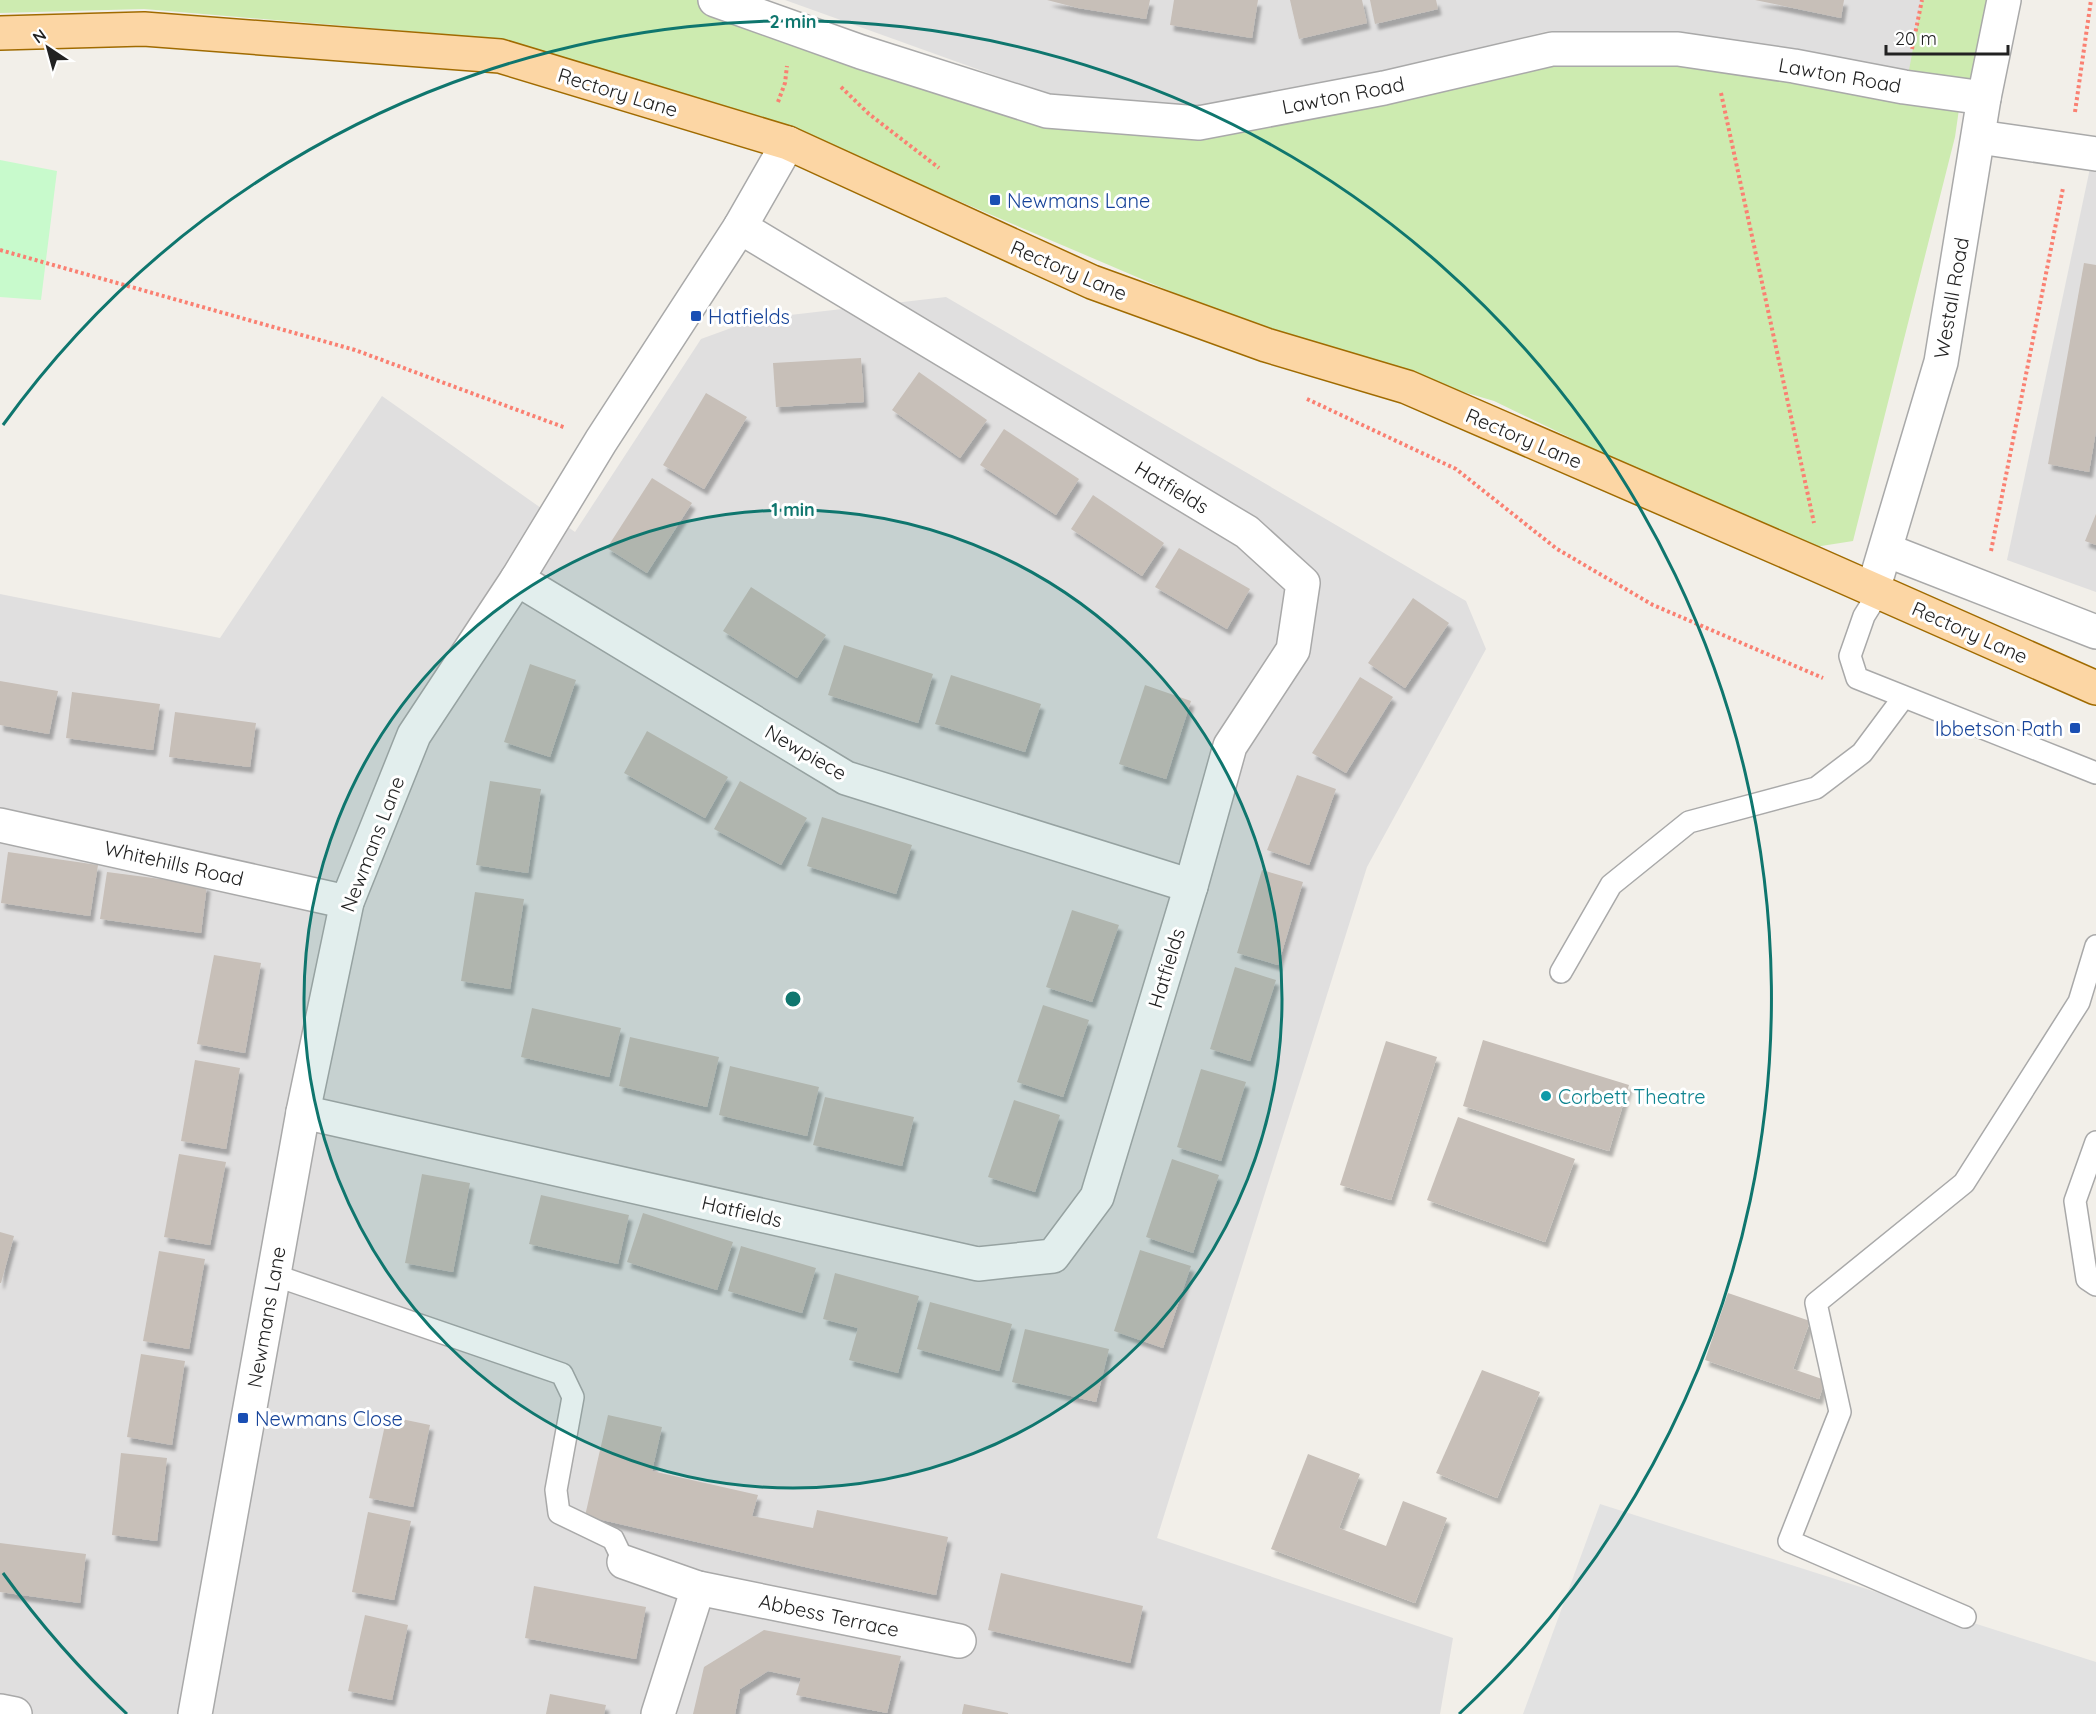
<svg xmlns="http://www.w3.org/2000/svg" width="2096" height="1714" viewBox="0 0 2096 1714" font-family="Quicksand,sans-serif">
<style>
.residential{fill:#e0dfdf}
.grass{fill:#cdebb0}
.park{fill:#c8facc}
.parking{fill:#e2e2e2}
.building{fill:#c7bfb8;filter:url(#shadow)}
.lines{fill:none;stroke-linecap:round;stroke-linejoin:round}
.service-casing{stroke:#a9a9a9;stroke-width:24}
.minor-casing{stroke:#a9a9a9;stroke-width:36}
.primary-casing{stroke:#a06b00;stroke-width:36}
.path{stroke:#fa8072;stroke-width:4;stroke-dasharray:3 3;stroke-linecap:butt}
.service{stroke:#fff;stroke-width:21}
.minor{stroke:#fff;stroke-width:33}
.primary{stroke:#fcd6a4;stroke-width:33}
.ring{fill:none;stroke:#0f766e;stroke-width:3}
.transit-dot{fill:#1a4fb4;stroke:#fff;stroke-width:2}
.culture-dot{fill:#0f9aa8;stroke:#fff;stroke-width:2}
.labels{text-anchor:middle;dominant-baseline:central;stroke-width:6;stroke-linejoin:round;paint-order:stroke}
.street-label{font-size:20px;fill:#222;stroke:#fff}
.transit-label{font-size:20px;fill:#164399;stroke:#fff;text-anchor:start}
.culture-label{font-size:20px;fill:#0d838f;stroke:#fff;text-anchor:start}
.centre{fill:#0f766e;stroke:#fff;stroke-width:3}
.ring-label{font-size:18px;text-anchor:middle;font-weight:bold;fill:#0f766e;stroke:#fff;stroke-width:6;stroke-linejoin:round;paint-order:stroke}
</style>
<defs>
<filter id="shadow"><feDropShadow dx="3.5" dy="6" stdDeviation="1.5" flood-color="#0004"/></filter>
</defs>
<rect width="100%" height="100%" fill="#f2efe9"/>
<g class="residential">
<path d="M785,0H1988L1973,81L1679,32L1548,31L1375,75L1198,109L1049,95Z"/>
<path d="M2096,140V592L2007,560Z"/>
<path d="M946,297L1466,601L1486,649L1367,867L1157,1538L1453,1638L1440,1714H0V594L220,638L382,396L575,532L701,339L756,319Z"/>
</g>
<g class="grass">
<path d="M0,0H715L1047,111L1199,123L1552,49L1961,95L1955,137L1853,541L1802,549L1494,401L1275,336L795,131L502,39L144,9L0,13Z"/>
<path d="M1922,0H1988L1973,81L1909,70Z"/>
</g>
<path class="park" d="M0,160L57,171L41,300L0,297Z"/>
<path class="parking" d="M1600,1504L2096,1662V1714H1523Z"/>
<g class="building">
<path d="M1047,0H1150L1146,19L1078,8Z"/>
<path d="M1174,0H1258L1252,38L1170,25Z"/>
<path d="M1290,0H1362L1367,23L1299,39Z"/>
<path d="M1370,0H1436L1438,9L1375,24Z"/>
<path d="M1755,0H1844L1841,18Z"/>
<path d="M2084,263L2096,265V431L2089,472L2048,464Z"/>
<path d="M861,358L864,402L776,407L773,363Z"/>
<path d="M919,372L987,420L960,458L892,410Z"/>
<path d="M706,393L747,417L704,489L663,465Z"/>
<path d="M1004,429L1079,479L1056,515L980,465Z"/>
<path d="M652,478L692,503L647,573L607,548Z"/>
<path d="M1093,495L1164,543L1142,576L1071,529Z"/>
<path d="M2096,514V545L2085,541Z"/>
<path d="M1179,548L1250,589L1227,629L1155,587Z"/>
<path d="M751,587L826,635L797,678L723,631Z"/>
<path d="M1413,598L1449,623L1405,688L1368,663Z"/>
<path d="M844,645L933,674L918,723L828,695Z"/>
<path d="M530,664L576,680L550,757L504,742Z"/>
<path d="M951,675L1041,704L1025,752L935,724Z"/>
<path d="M1360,677L1393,697L1346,773L1312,753Z"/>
<path d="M0,681L58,691L49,734L0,725Z"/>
<path d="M1145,685L1191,701L1166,779L1119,764Z"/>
<path d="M72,692L160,704L153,750L66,738Z"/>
<path d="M175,712L256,723L250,767L169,757Z"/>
<path d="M647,731L728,777L705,818L624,773Z"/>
<path d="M1297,775L1336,789L1309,865L1267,850Z"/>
<path d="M490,781L541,789L528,873L476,865Z"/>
<path d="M740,781L807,818L781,865L714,829Z"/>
<path d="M822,817L912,845L896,894L807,866Z"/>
<path d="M8,852L98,865L90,916L1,903Z"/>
<path d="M1262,870L1303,882L1278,965L1237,953Z"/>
<path d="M107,872L207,885L201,933L100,919Z"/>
<path d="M475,892L524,899L510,989L461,981Z"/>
<path d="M1072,910L1119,925L1092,1002L1046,987Z"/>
<path d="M214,955L261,963L245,1053L197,1044Z"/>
<path d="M1235,967L1276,980L1250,1061L1210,1049Z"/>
<path d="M1043,1005L1089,1020L1063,1097L1017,1082Z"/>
<path d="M532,1008L621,1028L609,1077L521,1057Z"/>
<path d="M630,1037L719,1057L707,1107L619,1086Z"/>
<path d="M1483,1040L1629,1085L1609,1151L1463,1106Z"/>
<path d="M1386,1041L1437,1057L1391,1200L1340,1185Z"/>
<path d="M195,1060L240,1068L226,1149L181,1141Z"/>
<path d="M730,1066L819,1087L807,1136L719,1115Z"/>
<path d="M1201,1069L1246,1082L1221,1161L1177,1147Z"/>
<path d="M825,1097L914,1117L902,1166L813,1145Z"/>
<path d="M1014,1100L1060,1115L1035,1192L988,1177Z"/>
<path d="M1458,1117L1575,1159L1545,1242L1427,1200Z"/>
<path d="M179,1154L226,1162L210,1245L164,1237Z"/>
<path d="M1172,1159L1219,1175L1193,1253L1146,1237Z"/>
<path d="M422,1174L470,1183L453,1272L405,1263Z"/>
<path d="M541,1195L629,1215L618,1264L529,1244Z"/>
<path d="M643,1213L733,1242L717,1290L627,1262Z"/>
<path d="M0,1232L14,1236L1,1283H0Z"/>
<path d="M741,1246L816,1268L802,1313L728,1291Z"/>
<path d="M1140,1250L1191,1266L1163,1348L1114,1331Z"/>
<path d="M159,1251L205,1259L189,1349L143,1341Z"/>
<path d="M835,1273L919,1296L898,1373L849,1360L858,1328L823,1319Z"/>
<path d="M1728,1293L1810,1321L1793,1369L1825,1380L1819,1399L1705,1360Z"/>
<path d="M930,1302L1012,1324L999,1371L917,1349Z"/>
<path d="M1025,1329L1109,1349L1096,1402L1012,1382Z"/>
<path d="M141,1354L185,1361L172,1445L127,1437Z"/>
<path d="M1482,1370L1540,1392L1497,1498L1436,1473Z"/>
<path d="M608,1415L662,1427L652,1471L758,1495L752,1516L813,1528L817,1510L948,1537L936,1595L805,1567L585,1516Z"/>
<path d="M387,1416L430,1425L413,1507L369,1498Z"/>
<path d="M121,1453L167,1458L157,1541L112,1535Z"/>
<path d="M1308,1454L1360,1474L1339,1528L1386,1546L1403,1501L1447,1518L1415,1603L1271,1549Z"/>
<path d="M368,1512L411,1521L394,1600L352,1592Z"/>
<path d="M0,1543L86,1554L80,1603L0,1592Z"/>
<path d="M1001,1573L1143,1606L1130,1663L988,1630Z"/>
<path d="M534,1586L646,1607L636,1659L525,1638Z"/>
<path d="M365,1615L408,1625L392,1700L348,1691Z"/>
<path d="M764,1630L901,1656L887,1713L796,1695L801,1678L768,1671L740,1689L735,1714H693L704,1667Z"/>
<path d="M550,1694L606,1705L604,1714H546Z"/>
<path d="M964,1704L1008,1713V1714H962Z"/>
</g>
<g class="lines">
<g class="service-casing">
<g id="service">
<path d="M1879,592L1864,616L1850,656L1857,678L2096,773"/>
<path d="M1561,972L1611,885L1689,822L1816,788L1862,753L1903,698"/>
<path d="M2096,1142L2075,1201L2087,1279L2096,1285"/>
<path d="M274,1275L562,1374L573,1397L556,1490L559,1513L613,1539L624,1562"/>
<path d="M1965,1617L1789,1541L1840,1412L1816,1303L1964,1183L2079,1002L2096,946"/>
</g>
</g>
<g class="minor-casing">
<g id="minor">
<path d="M715,0L861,52L1047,111L1199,123L1384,88L1552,49H1678L1794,66L1904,87L1984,98"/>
<path d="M1979,137L2096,154"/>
<path d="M1886,550L2096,632"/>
<path d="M517,579L846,778L1191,886"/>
<path d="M1873,590L1941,362L1984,98L2004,0"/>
<path d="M0,825L347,902"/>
<path d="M303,1112L978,1264L1053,1256L1097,1197L1191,886L1230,746L1293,650L1303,583L1247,532L740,227"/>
<path d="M624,1562L698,1588L959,1641"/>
<path d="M0,1711L15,1714"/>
<path d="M195,1714L303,1112L347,902L414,735L517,579L601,441L740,227L788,143"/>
<path d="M658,1714L698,1588"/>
</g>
</g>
<g class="primary-casing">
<path id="primary" d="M0,33L144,29L500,56L788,143L1092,282L1266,345L1407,387L1813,563L2096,688"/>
</g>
<g class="path">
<path d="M1912,49L1922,0"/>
<path d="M841,87L869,114L939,168"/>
<path d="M1721,93L1814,523"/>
<path d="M778,102L785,83L787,66"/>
<path d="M2075,112L2091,0"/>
<path d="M0,250L355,350L566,428"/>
<path d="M1307,399L1456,469L1557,549L1653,605L1823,678"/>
<path d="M1991,551L2063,188"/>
</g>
<use href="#service" class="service"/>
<use href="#minor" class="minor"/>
<use href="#primary" class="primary"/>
</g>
<circle cx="793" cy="999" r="489" fill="#0f766e" fill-opacity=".12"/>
<g class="ring">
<circle cx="793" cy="999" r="489"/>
<path d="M127 1714A977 977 0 0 1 3 1573M3 425A977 977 0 1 1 1459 1714"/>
</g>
<g class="transit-dot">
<rect x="989" y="194" width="12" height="12" rx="3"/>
<rect x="690" y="310" width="12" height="12" rx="3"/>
<rect x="2069" y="722" width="12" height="12" rx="3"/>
<rect x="237" y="1412" width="12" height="12" rx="3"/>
</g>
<circle class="culture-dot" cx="1546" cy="1096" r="6"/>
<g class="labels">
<g class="street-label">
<text transform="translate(1840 75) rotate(10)">Lawton Road</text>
<text transform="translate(618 92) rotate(17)">Rectory Lane</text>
<text transform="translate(1343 95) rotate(-11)">Lawton Road</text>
<text transform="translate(1069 270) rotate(23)">Rectory Lane</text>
<text transform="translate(1951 298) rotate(-80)">Westall Road</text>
<text transform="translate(1524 438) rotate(23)">Rectory Lane</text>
<text transform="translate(1172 487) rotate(31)">Hatfields</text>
<text transform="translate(1970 632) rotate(24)">Rectory Lane</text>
<text transform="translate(806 752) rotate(30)">Newpiece</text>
<text transform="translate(372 844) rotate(-69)">Newmans Lane</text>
<text transform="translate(174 863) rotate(13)">Whitehills Road</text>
<text transform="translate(1166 968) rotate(-73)">Hatfields</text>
<text transform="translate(742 1211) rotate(13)">Hatfields</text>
<text transform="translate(266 1317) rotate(-80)">Newmans Lane</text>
<text transform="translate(829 1615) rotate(12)">Abbess Terrace</text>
</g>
<g class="transit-label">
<text x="1007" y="200">Newmans Lane</text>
<text x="708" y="316">Hatfields</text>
<text x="2063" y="728" text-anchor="end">Ibbetson Path</text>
<text x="255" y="1418">Newmans Close</text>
</g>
<g class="culture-label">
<text x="1558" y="1096">Corbett Theatre</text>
</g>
</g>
<circle cx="793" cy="999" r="9" class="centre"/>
<g class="ring-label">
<text x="793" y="28">2 min</text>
<text x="793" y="516">1 min</text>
</g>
<g transform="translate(48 48) rotate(324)" stroke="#ffffff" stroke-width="4.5" paint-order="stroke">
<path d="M0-4.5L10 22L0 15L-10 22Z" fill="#222222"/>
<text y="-9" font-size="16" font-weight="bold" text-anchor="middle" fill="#222222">N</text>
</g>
<path d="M1886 45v9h122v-9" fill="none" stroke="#222222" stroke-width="3"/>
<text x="1895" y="45" font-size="18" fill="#222222" stroke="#ffffff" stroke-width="4.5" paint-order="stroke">20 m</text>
</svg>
